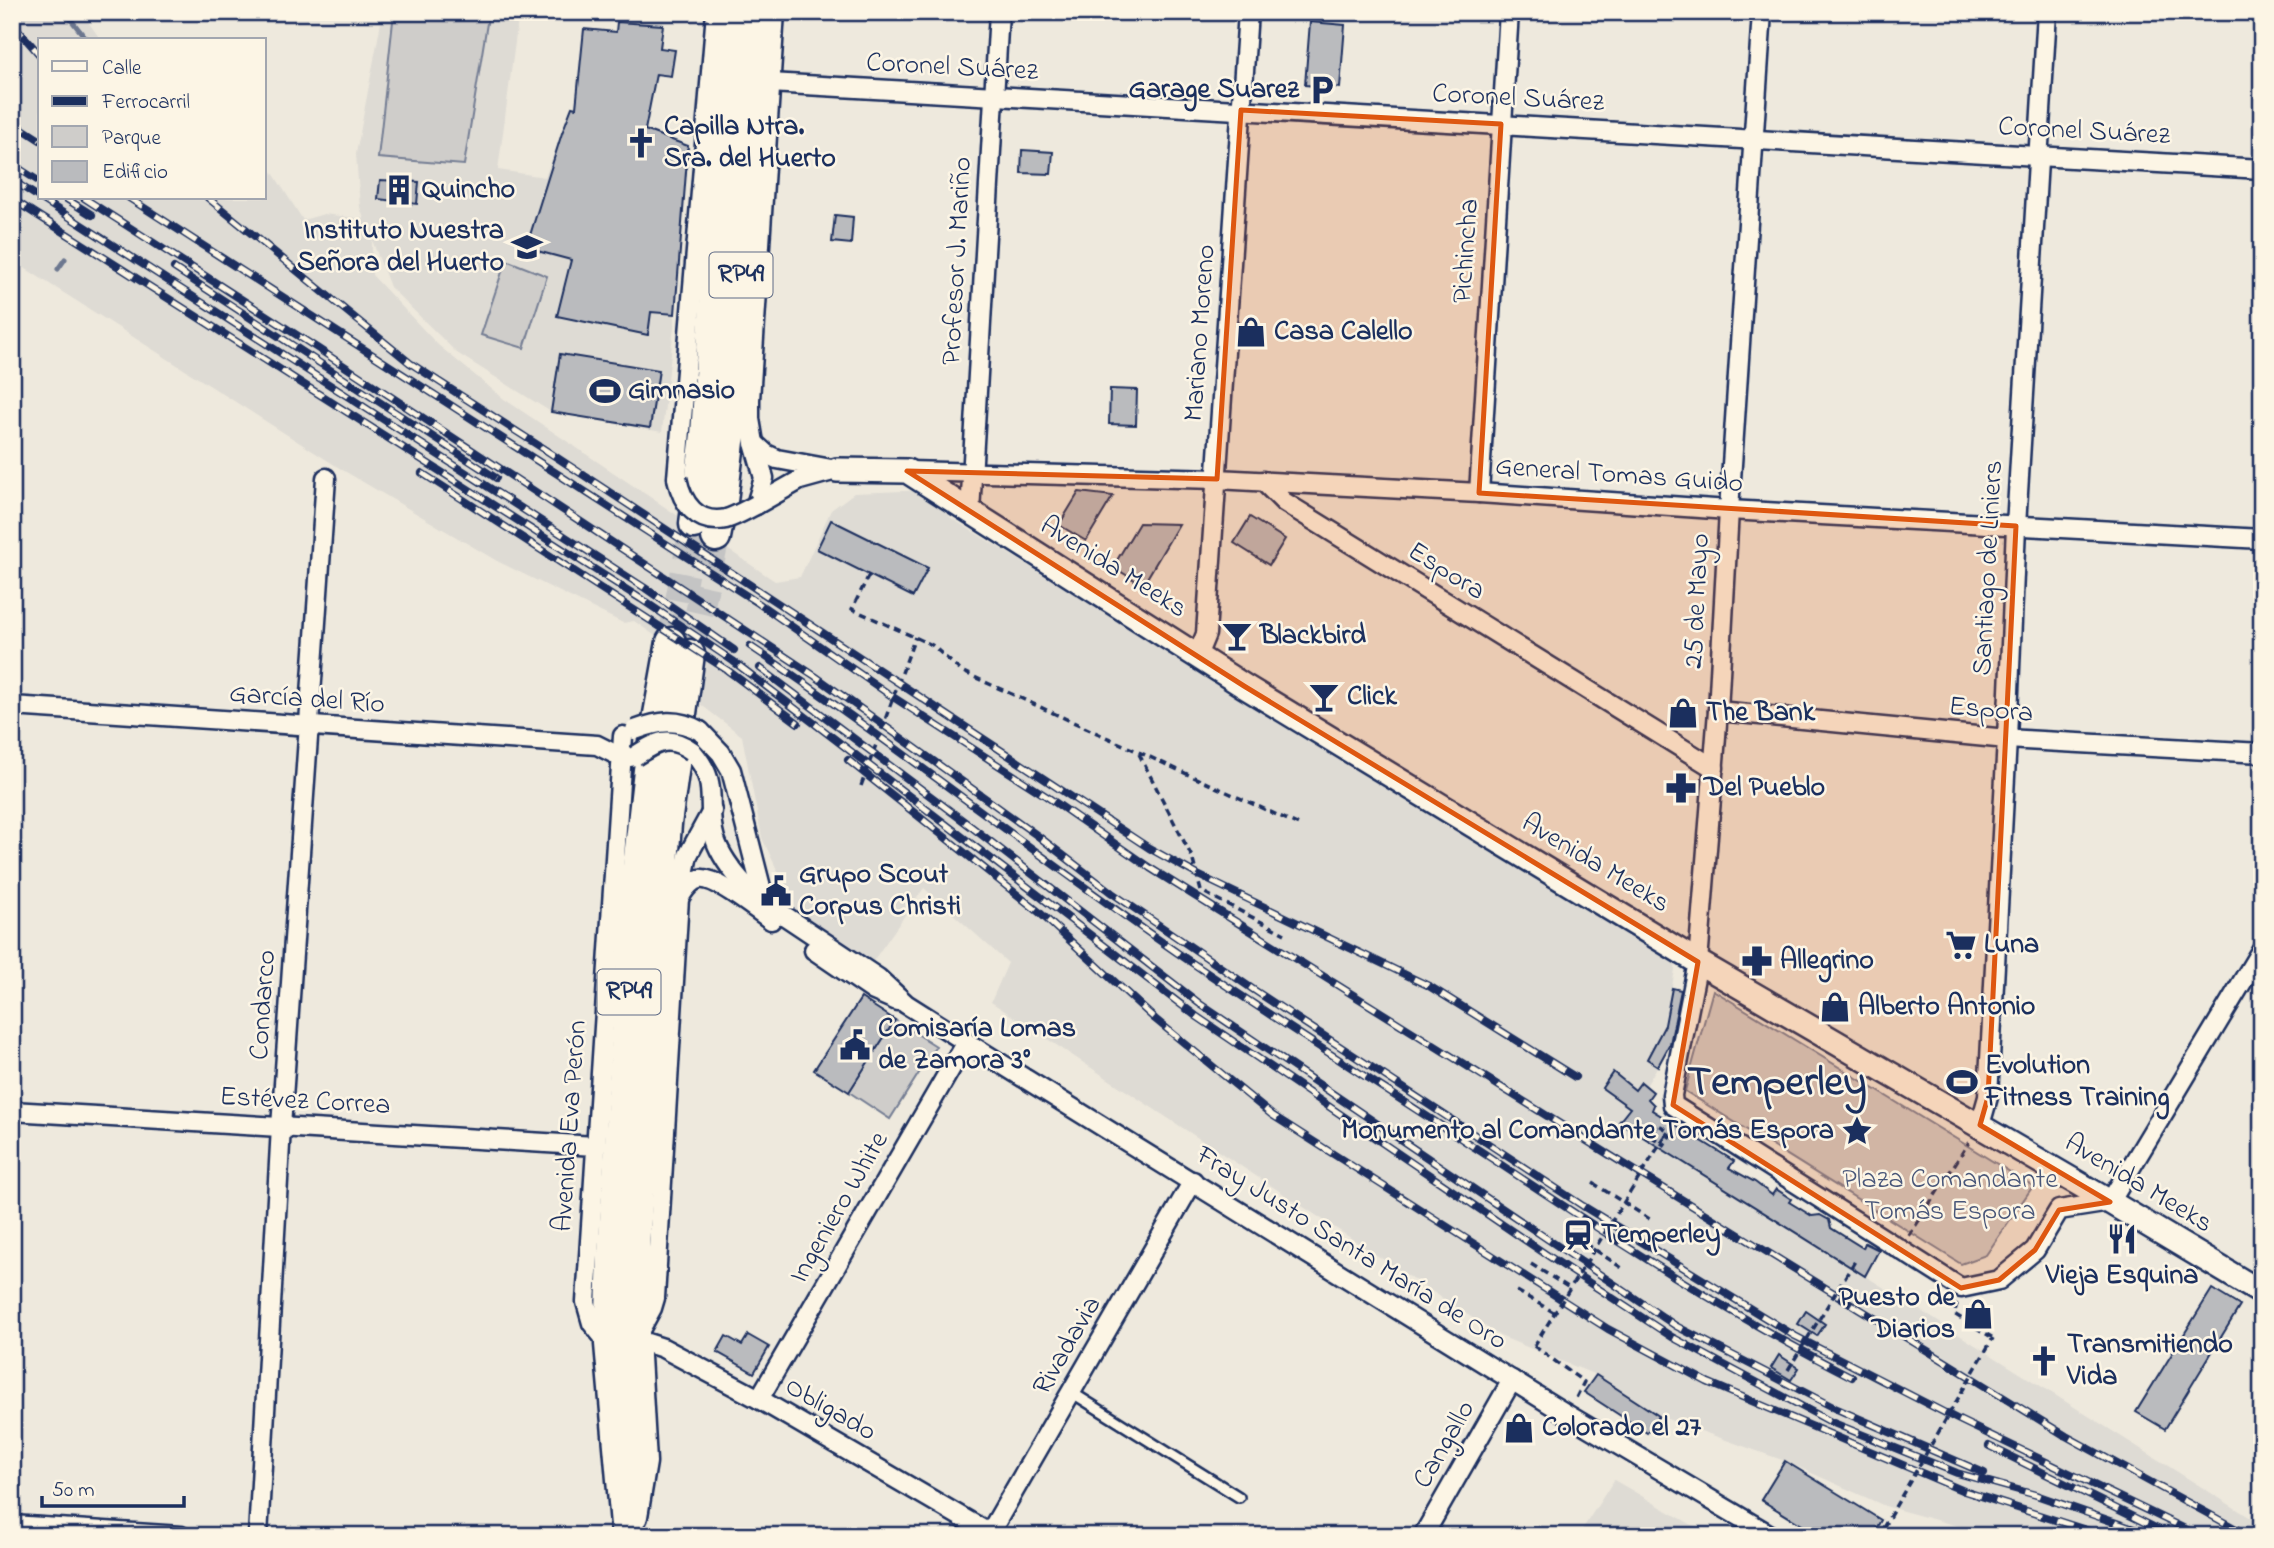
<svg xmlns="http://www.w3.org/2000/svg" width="2274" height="1548" viewBox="0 0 2274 1548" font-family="'Indie Flower',sans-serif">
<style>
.built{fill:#dedbd4}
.green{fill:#cfcdca;stroke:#757e94;stroke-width:2}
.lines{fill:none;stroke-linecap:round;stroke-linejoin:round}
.stream{stroke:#6c778f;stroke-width:5}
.building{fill:#babbbe;stroke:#1b2f5e;stroke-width:2}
.primary-tunnel{stroke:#c4c4c4;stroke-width:28;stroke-dasharray:28 14;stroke-linecap:butt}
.service-casing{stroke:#1b2f5e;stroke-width:14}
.minor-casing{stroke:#1b2f5e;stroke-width:23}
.tertiary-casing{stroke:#1b2f5e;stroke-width:28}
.primary-casing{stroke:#1b2f5e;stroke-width:33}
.path{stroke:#1b2f5e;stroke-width:3.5;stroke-dasharray:7 5;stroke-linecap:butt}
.service{stroke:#fcf5e5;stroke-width:9}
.minor{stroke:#fcf5e5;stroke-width:18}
.tertiary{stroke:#fcf5e5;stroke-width:23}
.primary{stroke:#fcf5e5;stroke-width:28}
.rail-casing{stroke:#1b2f5e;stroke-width:8}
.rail{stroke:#fcf5e5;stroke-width:5;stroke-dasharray:16;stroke-linecap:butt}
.minor-bridge-casing{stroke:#1b2f5e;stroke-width:23;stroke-linecap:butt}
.path-bridge{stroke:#1b2f5e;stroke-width:3.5;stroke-dasharray:7 5;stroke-linecap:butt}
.minor-bridge{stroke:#fcf5e5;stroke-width:18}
.marked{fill:#de5710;fill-opacity:0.2;stroke:#de5710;stroke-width:5;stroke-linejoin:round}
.labels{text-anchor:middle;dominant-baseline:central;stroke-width:5;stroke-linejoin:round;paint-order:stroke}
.shield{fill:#fcf5e5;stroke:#5e6a86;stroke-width:2}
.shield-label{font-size:26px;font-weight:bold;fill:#1b2f5e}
.street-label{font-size:28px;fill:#1b2f5e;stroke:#fcf5e5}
.poi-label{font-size:28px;font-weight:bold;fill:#1b2f5e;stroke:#fcf5e5;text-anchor:start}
.park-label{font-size:28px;fill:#485679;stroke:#fcf5e5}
.town-label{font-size:42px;font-weight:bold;fill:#1b2f5e;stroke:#fcf5e5}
</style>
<rect width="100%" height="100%" fill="#eee9dd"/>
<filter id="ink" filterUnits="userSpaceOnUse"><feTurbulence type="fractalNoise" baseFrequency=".0143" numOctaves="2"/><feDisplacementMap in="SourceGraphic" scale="14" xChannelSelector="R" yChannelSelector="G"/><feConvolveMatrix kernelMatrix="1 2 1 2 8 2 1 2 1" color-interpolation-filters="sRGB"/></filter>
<g filter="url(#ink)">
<g class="built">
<path d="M12,12H81L101,40H40V198H264V163L266,162L303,220L324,214L364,219L360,207L356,154L383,12H519L498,170L545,177L572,107L603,115L685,170L674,327L662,432L551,412L457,353L390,287L372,240V275L438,345L504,399L775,581L800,577L831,510L854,493L928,490L951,518L1676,964L1665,1025L1648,1056L1660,1062L1646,1086L1641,1082L1635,1090L1613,1073L1602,1088L1630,1108L1620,1122L2262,1525V1536H1994L1885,1506L1785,1461L1659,1416L1596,1375L1500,1336L991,1002L1008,963L924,888L871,964L797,912L762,838L742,736L700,704L702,668L634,621L623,623L497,561L341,469L12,260Z"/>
<path d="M1614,1480L1711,1536H1578Z"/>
</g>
<g class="green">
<path d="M394,12H428L488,17L464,165L378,158Z"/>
<path d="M506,260L547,276L524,348L481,335Z"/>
<path d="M1713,990L2033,1186L1986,1255L1961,1264L1685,1091Z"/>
<path d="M895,1020L936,1046L890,1119L849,1092Z"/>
</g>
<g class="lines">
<g class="stream">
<path d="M65,12L87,40"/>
<path d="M58,269L65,259"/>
</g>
</g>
<g class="building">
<path d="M617,22L663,25L660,48L675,50L671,76L656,74L645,130L688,146L675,314L651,312L648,335L557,316L571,260L526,248L562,133L572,107L576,108L584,29L616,32Z"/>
<path d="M1310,22L1345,25L1340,88L1305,85Z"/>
<path d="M1022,150L1053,152L1051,174L1021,173Z"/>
<path d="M380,180L419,182L417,204L378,199Z"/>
<path d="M835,215L853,217L851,244L832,242Z"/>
<path d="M560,354L659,370L650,428L551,412Z"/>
<path d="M1110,389L1137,390L1136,425L1109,424Z"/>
<path d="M1079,492L1113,496L1086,541L1059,525Z"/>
<path d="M1250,517L1285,539L1269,565L1234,543Z"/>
<path d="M831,520L928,568L913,597L817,549Z"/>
<path d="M1139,523L1179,524L1143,585L1113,567Z"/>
<path d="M1672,988L1681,990L1670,1044L1658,1066L1647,1059L1665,1025Z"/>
<path d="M861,998L895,1020L849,1092L814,1070Z"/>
<path d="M1613,1072L1635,1090L1641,1082L1653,1092L1648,1099L1654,1105L1652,1110L1734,1161L1729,1168L1755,1182L1772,1195L1776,1189L1791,1199L1789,1202L1812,1216L1820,1215L1829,1220L1831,1228L1863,1248L1865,1243L1879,1250L1865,1276L1619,1122L1630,1108L1602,1088Z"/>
<path d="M2212,1289L2240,1306L2165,1429L2136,1412Z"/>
<path d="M1806,1311L1825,1324L1817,1336L1798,1324Z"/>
<path d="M748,1335L769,1347L754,1373L717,1352L726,1336L742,1345Z"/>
<path d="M1779,1355L1799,1368L1791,1380L1771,1368Z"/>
<path d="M1596,1375L1659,1416L1647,1433L1584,1392Z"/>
<path d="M1785,1461L1881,1520L1872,1536H1820L1761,1500Z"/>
</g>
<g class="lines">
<g class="primary-tunnel">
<path d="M671,642L694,524"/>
<path d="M690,654L716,537"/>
</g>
<g class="service-casing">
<path id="service" d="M1071,1392L1239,1497"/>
</g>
<g class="minor-casing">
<g id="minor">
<path d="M1762,12L1729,510L1718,711L1698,962L1672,1095L1673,1105L1961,1288L1999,1280L2035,1250L2059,1210L2110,1202L2262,949"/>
<path d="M770,83L2262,169"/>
<path d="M754,443L766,454L777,459L837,470"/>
<path d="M907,471L1217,479L1479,493L1729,510L2262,539"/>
<path d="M677,478L716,12"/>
<path d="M1263,481L1284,502L1714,768"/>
<path d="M1479,493L1509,12"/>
<path d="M756,505L764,478L754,443L750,419V400L775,12"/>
<path d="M756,505L800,480L829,472"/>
<path d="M970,512L999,12"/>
<path d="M1197,656L1206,634L1248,12"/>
<path d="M12,706L597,745L623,758L635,756"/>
<path d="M1718,711L2007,739L2262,753"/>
<path d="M700,731L721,753L731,770L761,887L764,902L878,978L906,1004L966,1042L1568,1415L1772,1536"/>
<path d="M692,751C722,786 704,802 715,839C721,857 733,872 745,885C752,891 760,897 763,905"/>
<path d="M712,811L688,855L679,898L655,1298L652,1308L635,1339L663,1348L759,1399L994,1536"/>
<path d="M679,898C684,891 689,881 699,879C716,876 756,910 771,920"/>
<path d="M814,950L874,991L897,1001"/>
<path d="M12,1111L595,1146"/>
<path d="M1980,1125L1988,1097L2007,739L2016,526L2047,12"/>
<path d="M609,1344L592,1323L586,1302L623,736"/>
<path d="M759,1399L966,1042"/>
<path d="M12,1525L181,1536"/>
<path d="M258,1536L281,1127L326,478"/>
<path d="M988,1536L1193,1181"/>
<path d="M1423,1536L1512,1380"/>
</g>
</g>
<g class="tertiary-casing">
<path id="tertiary" d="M837,470L907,471L1244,686L1698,962L2110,1202L2262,1293"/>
</g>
<g class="primary-casing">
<g id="primary">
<path d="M694,524L705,435L734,12"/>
<path d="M716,537L723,501L731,433L757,12"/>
<path d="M633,1516L642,1462L635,1339V1245L667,824L690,654"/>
<path d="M626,1536L609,1344L612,1253L636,875L648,770L671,642"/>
</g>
</g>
<g class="path">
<path d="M869,575L852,609L932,645L961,671L1299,825"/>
<path d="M1139,754L1192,857L1201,891L1285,934"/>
<path d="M861,786L915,637"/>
<path d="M1664,1138L1669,1131L1657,1124L1651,1136L1664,1145L1675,1128"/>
<path d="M1593,1183L1651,1220"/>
<path d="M1566,1230L1622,1268"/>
<path d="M1909,1236L1969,1142"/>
<path d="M1531,1264L1571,1289"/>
<path d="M1517,1291L1555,1313"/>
<path d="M1957,1304L1954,1314L1993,1338"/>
<path d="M1534,1346L1584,1382L1575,1400"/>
<path d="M1878,1536L1883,1528"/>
</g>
<use href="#service" class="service"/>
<use href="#minor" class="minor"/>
<use href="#tertiary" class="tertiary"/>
<use href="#primary" class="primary"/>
<g class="rail-casing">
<g id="rail">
<path d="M12,23L40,55"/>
<path d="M12,122L40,140"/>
<path d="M12,164L40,182"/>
<path d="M12,180L645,588L734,650"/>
<path d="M65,198L92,215"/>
<path d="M84,198L317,348L815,676L1038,836L1112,893L1254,990L1583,1206L1795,1336L1957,1419L2200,1536"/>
<path d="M129,198L758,603L893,697L1046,796L1150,868L1608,1154L2066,1436L2249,1536"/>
<path d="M208,198L410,363L544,449L1149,848L1198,875L1429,986L1575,1077"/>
<path d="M12,199L641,599L733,661L1196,1016L1550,1257L1672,1337L1831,1422L1957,1473L2036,1495L2154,1536"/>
<path d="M174,268L496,478"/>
<path d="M422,473L727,670L798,723"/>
<path d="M750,646C898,745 1036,856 1182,956C1285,1026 1390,1092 1494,1160C1610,1237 1728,1314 1852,1377"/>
<path d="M760,668L973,828L1200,1004L1676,1326L1837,1409L1984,1473"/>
<path d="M848,760L1039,912L1155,1019L1272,1115L1608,1329L1707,1382L1964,1491L2105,1536"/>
<path d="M1989,1446L2172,1536"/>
</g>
</g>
<use href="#rail" class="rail"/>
<g class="minor-bridge-casing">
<g id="minor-bridge">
<path d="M677,478C682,503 697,525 726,519C736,516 746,510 756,505"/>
<path d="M635,730C659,721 677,718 700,731"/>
<path d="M635,756C657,742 669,734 692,751"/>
</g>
</g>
<g class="path-bridge">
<path d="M1534,1346L1664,1138"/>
<path d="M1788,1370L1855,1261"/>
<path d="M1883,1528L1993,1338"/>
</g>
<use href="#minor-bridge" class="minor-bridge"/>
</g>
</g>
<path class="marked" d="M1241,110L1501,124L1479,493L2016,526L1988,1097L1980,1125L2110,1202L2059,1210L2035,1250L1999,1280L1961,1288L1673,1105L1698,962L1244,686L907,471L1217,479Z"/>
<defs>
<g id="parking-bare" transform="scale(2.415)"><path d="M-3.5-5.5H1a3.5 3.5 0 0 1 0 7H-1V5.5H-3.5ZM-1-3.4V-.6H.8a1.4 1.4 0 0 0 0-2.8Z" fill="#1b2f5e" stroke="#fcf5e5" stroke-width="2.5" paint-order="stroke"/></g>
<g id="church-bare" transform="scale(2.415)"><path d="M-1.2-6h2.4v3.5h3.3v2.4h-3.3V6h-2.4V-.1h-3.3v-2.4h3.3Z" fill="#1b2f5e" stroke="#fcf5e5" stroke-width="2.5" paint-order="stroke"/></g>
<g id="building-bare" transform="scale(2.415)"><path d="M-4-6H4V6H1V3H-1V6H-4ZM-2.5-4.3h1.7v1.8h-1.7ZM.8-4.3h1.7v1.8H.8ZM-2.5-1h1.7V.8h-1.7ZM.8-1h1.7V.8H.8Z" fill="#1b2f5e" stroke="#fcf5e5" stroke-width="2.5" paint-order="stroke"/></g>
<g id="school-bare" transform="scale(2.415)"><path d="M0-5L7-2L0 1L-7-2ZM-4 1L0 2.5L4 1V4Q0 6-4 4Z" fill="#1b2f5e" stroke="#fcf5e5" stroke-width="2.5" paint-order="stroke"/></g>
<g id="shop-bare" transform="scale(2.415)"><path d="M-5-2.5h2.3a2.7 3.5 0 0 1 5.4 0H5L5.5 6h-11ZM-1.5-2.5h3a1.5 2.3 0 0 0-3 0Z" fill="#1b2f5e" stroke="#fcf5e5" stroke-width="2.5" paint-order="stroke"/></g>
<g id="stadium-bare" transform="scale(2.415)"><path d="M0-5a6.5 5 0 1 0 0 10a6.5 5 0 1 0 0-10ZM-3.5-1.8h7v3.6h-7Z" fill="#1b2f5e" stroke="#fcf5e5" stroke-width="2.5" paint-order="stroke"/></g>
<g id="bar-bare" transform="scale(2.415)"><path d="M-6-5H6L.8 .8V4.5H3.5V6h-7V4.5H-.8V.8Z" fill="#1b2f5e" stroke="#fcf5e5" stroke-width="2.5" paint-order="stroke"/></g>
<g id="pharmacy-bare" transform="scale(2.415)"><path d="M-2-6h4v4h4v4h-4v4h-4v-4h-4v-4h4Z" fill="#1b2f5e" stroke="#fcf5e5" stroke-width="2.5" paint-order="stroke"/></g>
<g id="civic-bare" transform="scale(2.415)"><path d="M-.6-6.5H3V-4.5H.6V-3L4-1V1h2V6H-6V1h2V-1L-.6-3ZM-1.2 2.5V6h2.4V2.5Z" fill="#1b2f5e" stroke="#fcf5e5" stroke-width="2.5" paint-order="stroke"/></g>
<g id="supermarket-bare" transform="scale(2.415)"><path d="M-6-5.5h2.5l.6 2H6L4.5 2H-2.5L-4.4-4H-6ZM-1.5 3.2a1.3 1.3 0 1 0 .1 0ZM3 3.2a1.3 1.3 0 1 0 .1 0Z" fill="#1b2f5e" stroke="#fcf5e5" stroke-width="2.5" paint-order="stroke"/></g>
<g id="sight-bare" transform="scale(2.415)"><path d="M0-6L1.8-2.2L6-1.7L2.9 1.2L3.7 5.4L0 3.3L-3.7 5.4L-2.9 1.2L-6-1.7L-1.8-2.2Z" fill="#1b2f5e" stroke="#fcf5e5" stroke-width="2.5" paint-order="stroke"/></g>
<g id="station-bare" transform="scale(2.415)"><path d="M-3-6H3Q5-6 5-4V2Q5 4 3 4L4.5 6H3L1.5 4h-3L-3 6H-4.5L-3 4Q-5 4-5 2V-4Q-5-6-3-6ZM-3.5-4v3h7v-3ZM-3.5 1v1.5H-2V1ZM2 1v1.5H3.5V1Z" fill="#1b2f5e" stroke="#fcf5e5" stroke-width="2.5" paint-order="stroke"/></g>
<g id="restaurant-bare" transform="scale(2.415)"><path d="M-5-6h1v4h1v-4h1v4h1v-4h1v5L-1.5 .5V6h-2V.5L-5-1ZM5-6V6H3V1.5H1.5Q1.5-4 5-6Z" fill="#1b2f5e" stroke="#fcf5e5" stroke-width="2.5" paint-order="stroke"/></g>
</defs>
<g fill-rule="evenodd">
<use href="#parking-bare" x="1322" y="90"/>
<use href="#church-bare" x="641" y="143"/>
<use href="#building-bare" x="399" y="190"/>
<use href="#school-bare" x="527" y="247"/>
<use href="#shop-bare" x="1251" y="332"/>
<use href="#stadium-bare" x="605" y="391"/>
<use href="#bar-bare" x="1237" y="636"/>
<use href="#bar-bare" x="1324" y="697"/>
<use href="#shop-bare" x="1683" y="713"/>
<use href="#pharmacy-bare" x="1681" y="788"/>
<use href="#civic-bare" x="776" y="891"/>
<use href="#supermarket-bare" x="1961" y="945"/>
<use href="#pharmacy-bare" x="1757" y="961"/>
<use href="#shop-bare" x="1835" y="1007"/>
<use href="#civic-bare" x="855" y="1045"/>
<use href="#stadium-bare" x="1962" y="1082"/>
<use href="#sight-bare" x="1857" y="1131"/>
<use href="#station-bare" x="1578" y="1235"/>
<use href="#restaurant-bare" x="2122" y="1239"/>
<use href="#shop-bare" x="1978" y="1314"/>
<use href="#church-bare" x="2044" y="1361"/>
<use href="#shop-bare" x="1519" y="1428"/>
</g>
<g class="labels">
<g class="shield">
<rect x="709.5" y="252.5" width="63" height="45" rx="5"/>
<rect x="597.5" y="969.5" width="63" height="45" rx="5"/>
</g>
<g class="shield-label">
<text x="741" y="275">RP49</text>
<text x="629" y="992">RP49</text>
</g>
<g class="street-label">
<text transform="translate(952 68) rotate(3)">Coronel Suárez</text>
<text transform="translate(1518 99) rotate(3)">Coronel Suárez</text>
<text transform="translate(2084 132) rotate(3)">Coronel Suárez</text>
<text transform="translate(1467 251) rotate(-86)">Pichincha</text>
<text transform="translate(958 261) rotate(-87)">Profesor J. Mariño</text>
<text transform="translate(1201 333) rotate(-86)">Mariano Moreno</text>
<text transform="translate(1619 476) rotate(4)">General Tomas Guido</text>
<text transform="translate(1113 568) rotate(32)">Avenida Meeks</text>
<text transform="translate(1989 568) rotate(-87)">Santiago de Liniers</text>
<text transform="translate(1446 572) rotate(32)">Espora</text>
<text transform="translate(1698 601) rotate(-87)">25 de Mayo</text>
<text transform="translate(307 700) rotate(4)">García del Río</text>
<text transform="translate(1991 711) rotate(5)">Espora</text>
<text transform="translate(1595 864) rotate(31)">Avenida Meeks</text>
<text transform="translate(264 1005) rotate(-86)">Condarco</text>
<text transform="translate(305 1102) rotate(3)">Estévez Correa</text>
<text transform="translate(571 1126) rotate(-86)">Avenida Eva Perón</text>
<text transform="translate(2138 1184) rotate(31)">Avenida Meeks</text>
<text transform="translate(840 1208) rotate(-60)">Ingeniero White</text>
<text transform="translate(1351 1249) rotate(32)">Fray Justo Santa María de Oro</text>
<text transform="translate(1068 1346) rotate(-60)">Rivadavia</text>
<text transform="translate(830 1410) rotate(30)">Obligado</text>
<text transform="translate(1445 1445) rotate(-60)">Cangallo</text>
</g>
<g class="poi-label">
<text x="1299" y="90" text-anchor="end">Garage Suarez</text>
<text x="664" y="127">Capilla Ntra.<tspan x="664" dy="32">Sra. del Huerto</tspan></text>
<text x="422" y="190">Quincho</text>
<text x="504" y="231" text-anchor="end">Instituto Nuestra<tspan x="504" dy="32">Señora del Huerto</tspan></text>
<text x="1274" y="332">Casa Calello</text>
<text x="628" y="391">Gimnasio</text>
<text x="1260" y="636">Blackbird</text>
<text x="1347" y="697">Click</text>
<text x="1706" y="713">The Bank</text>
<text x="1704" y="788">Del Pueblo</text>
<text x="799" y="875">Grupo Scout<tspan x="799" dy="32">Corpus Christi</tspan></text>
<text x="1984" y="945">Luna</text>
<text x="1780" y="961">Allegrino</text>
<text x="1858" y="1007">Alberto Antonio</text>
<text x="878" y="1029">Comisaría Lomas<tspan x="878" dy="32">de Zamora 3°</tspan></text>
<text x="1985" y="1066">Evolution<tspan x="1985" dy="32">Fitness Training</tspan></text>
<text x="1834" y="1131" text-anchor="end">Monumento al Comandante Tomás Espora</text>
<text x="1601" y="1235">Temperley</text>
<text x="2122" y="1276" text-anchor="middle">Vieja Esquina</text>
<text x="1955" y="1298" text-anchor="end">Puesto de<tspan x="1955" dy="32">Diarios</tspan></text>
<text x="2067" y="1345">Transmitiendo<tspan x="2067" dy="32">Vida</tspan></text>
<text x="1542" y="1428">Colorado el 27</text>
</g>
<g class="park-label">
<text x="1950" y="1180">Plaza Comandante<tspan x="1950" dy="32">Tomás Espora</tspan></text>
</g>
<g class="town-label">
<text x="1777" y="1083">Temperley</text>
</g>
</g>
<rect width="2274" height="1548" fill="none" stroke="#fcf5e5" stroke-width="42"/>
<rect x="21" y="21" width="2232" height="1506" fill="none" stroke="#1b2f5e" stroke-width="2.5" filter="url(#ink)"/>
<rect x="38" y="38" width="228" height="161" fill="#fcf5e5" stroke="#a2a6af" stroke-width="2"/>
<rect x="52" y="61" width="35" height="10" fill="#fcf5e5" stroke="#a2a6af" stroke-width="2"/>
<text x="102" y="74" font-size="21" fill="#1b2f5e">Calle</text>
<rect x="52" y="96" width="35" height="10" fill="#1b2f5e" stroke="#a2a6af" stroke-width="2"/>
<text x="102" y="108" font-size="21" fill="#1b2f5e">Ferrocarril</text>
<rect x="52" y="126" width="35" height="21" fill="#cfcdca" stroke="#a2a6af" stroke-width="2"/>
<text x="102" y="144" font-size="21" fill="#1b2f5e">Parque</text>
<rect x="52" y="161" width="35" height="21" fill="#babbbe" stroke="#a2a6af" stroke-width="2"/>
<text x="102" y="178" font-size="21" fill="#1b2f5e">Edificio</text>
<path d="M42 1496v10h142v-10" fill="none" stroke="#1b2f5e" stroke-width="3.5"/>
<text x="52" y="1496" font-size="21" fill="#1b2f5e" stroke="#fcf5e5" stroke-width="5" paint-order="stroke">50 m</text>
</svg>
